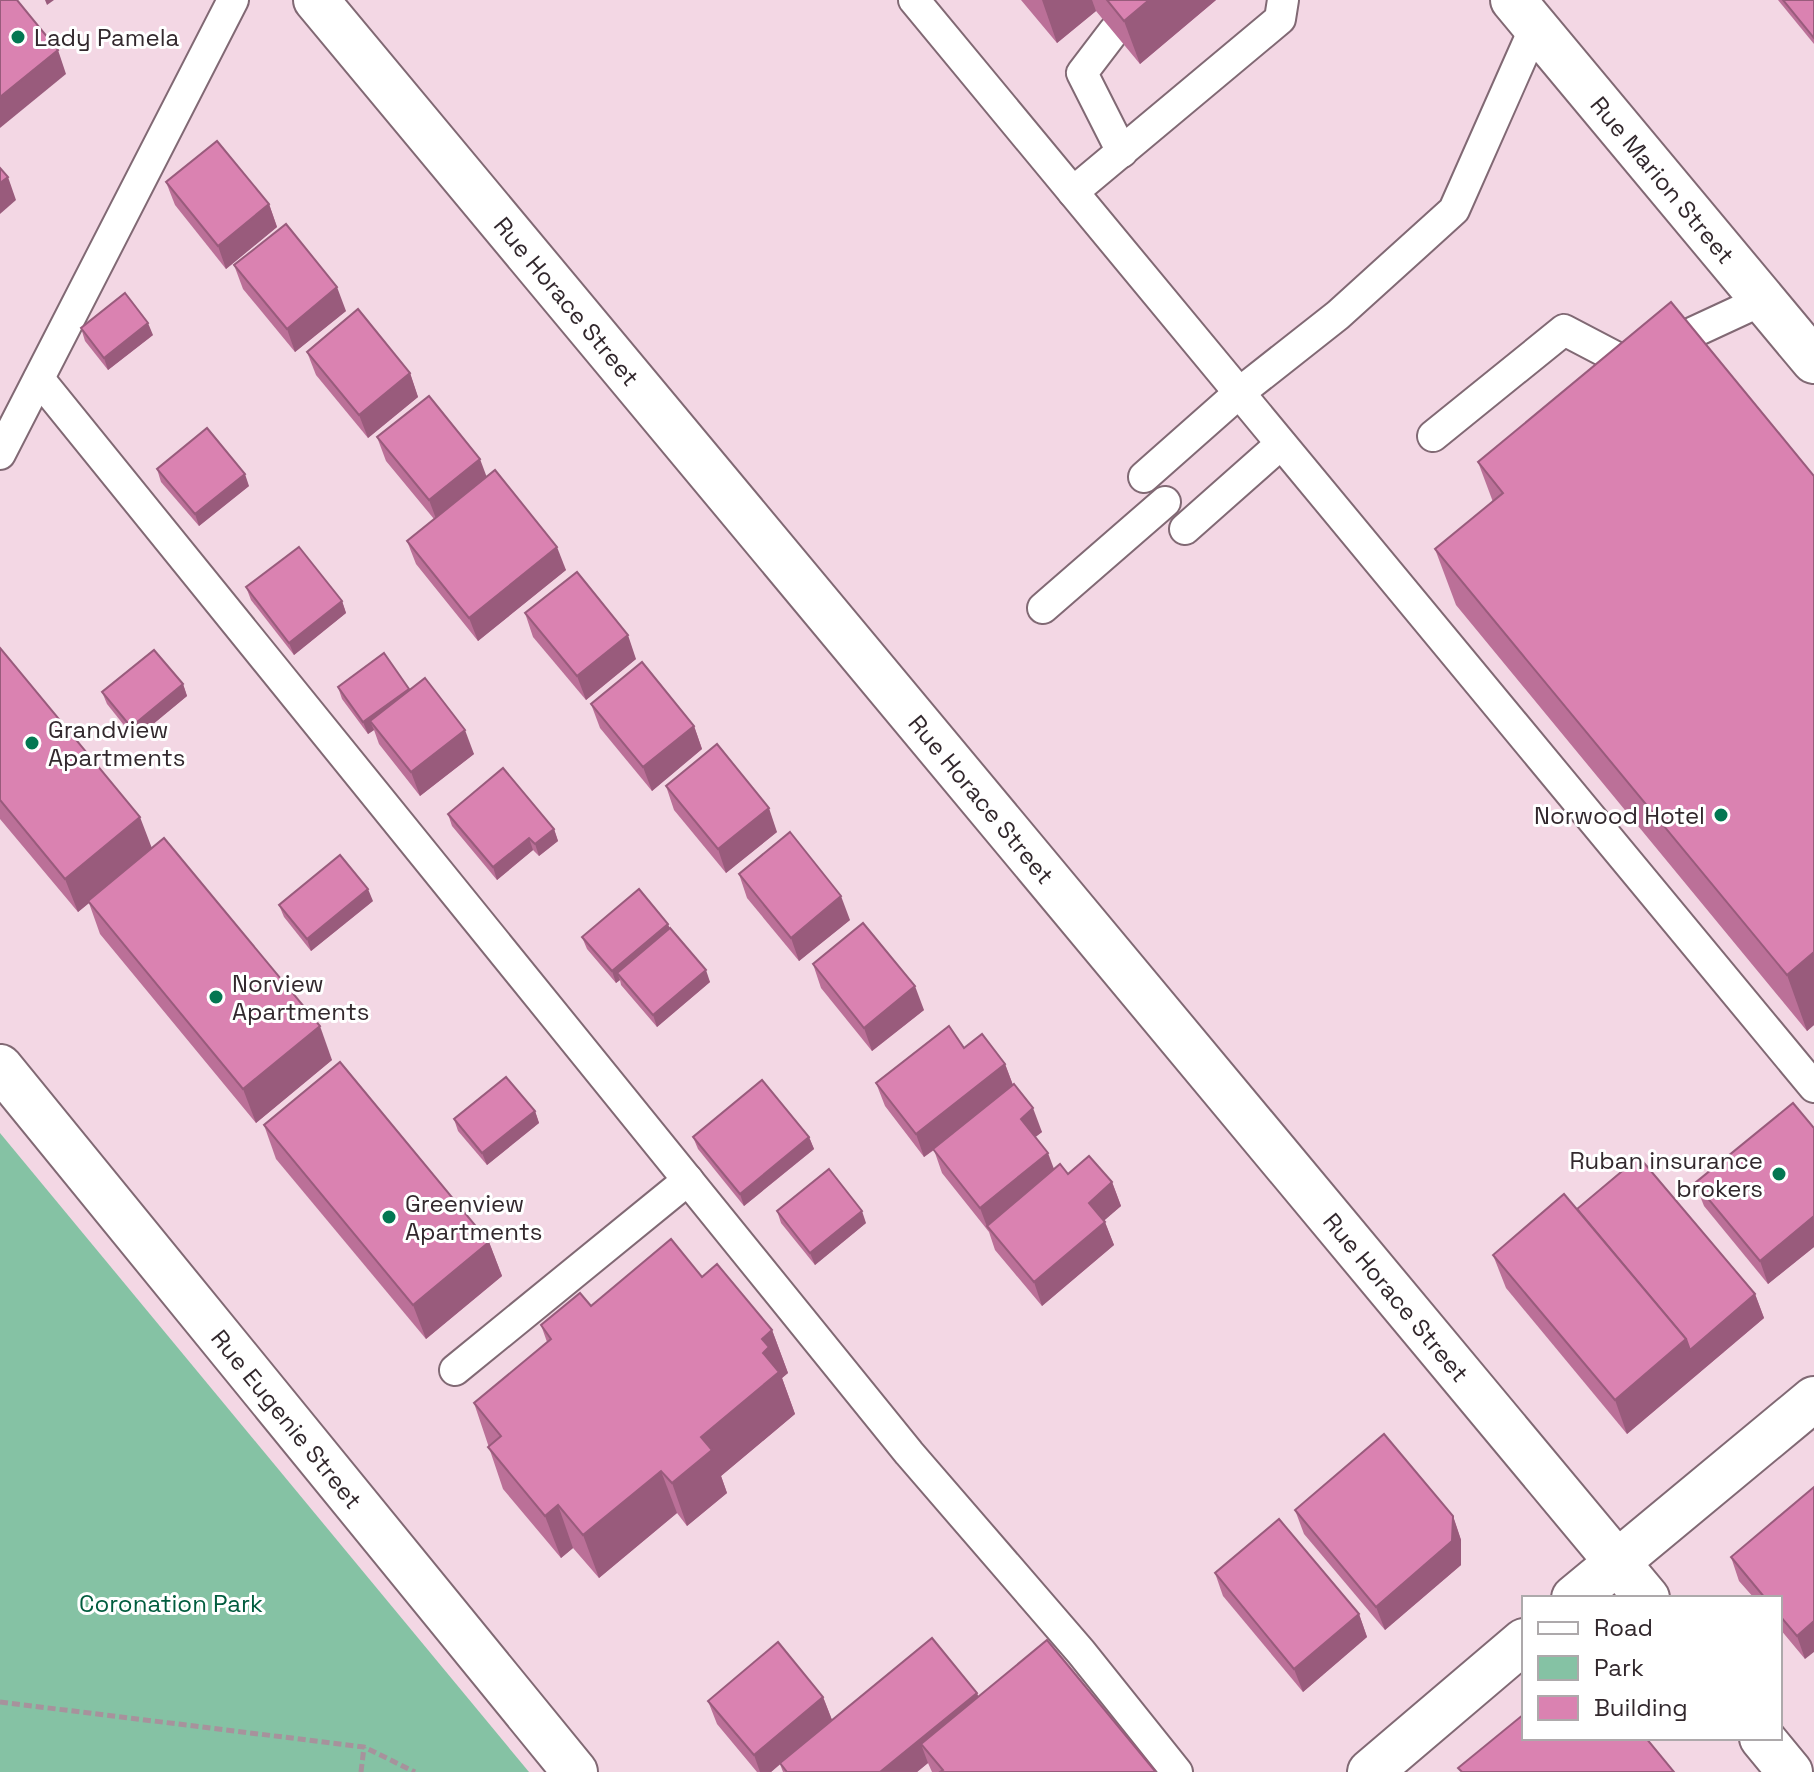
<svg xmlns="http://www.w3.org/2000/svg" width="1814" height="1772" viewBox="0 0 1814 1772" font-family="'Space Grotesk',sans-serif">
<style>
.green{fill:#85c2a4}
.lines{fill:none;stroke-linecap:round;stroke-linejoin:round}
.service-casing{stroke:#816974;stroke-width:34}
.minor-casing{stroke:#816974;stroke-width:48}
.tertiary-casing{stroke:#816974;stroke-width:48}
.secondary-casing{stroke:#816974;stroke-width:48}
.path{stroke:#a7929c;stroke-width:5;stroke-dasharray:8 4;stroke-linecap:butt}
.service{stroke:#fff;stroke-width:30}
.minor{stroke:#fff;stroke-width:44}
.tertiary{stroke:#fff;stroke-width:44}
.secondary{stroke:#fff;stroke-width:44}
.wall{fill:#bb7098}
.shaded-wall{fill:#995b7c}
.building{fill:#da82b1;stroke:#995b7c;stroke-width:2}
.poi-dot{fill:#037752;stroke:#fff;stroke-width:3}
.labels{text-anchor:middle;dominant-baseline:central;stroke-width:6;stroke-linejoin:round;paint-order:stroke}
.poi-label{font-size:24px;fill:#32282d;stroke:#fff;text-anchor:start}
.street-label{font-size:24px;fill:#32282d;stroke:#fff}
.park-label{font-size:24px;fill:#005c3e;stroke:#fff}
</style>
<rect width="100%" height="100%" fill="#f3d7e4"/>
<path class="green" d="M0,1133L529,1772H0Z"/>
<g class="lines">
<g class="service-casing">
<g id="service">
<path d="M914,0L1814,1087"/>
<path d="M1114,31L1082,73L1122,152"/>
<path d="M1073,192L1280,19L1283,0"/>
<path d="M39,379L909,1453L1081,1652L1177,1772"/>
<path d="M1433,436L1564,330L1627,363L1763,300"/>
<path d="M0,454L233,0"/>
<path d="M1144,477L1239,393L1338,315L1454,210L1535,27"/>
<path d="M1185,529L1281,444"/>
<path d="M1043,608L1165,502"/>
<path d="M455,1370L688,1180"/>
</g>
</g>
<g class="minor-casing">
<g id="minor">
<path id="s1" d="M316,0L1647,1598"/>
<path id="s2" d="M0,1067L575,1772"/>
<path d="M1762,1738L1790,1772"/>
</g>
</g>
<g class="tertiary-casing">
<g id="tertiary">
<path d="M1574,1598L1814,1399"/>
<path d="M1370,1772L1524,1641"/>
</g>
</g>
<g class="secondary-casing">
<g id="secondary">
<path id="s3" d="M1513,0L1814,361"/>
</g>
</g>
<g class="path">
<path d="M0,1702L364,1747L415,1772"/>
<path d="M361,1772L364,1747"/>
</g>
<use href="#service" class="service"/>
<use href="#minor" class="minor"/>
<use href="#tertiary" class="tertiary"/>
<use href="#secondary" class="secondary"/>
</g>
<g class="wall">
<path d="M1021,0H1216L1140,64L1096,11L1057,43Z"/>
<path d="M1778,0H1814V44Z"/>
<path d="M166,182L269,204L277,227L226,269L175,205Z"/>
<path d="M234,265L346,311L295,352L243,289Z"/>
<path d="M81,328L153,335L108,370L85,341Z"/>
<path d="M307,352L410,373L418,397L368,438L316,375Z"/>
<path d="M377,437L486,477L566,570L478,641L416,564L407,541L434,519L386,461Z"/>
<path d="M1478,462L1814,476V1025L1807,1031L1456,605L1435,549L1493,502Z"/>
<path d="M157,469L249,486L199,526L161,482Z"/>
<path d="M246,587L342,601L346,613L294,655L251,600Z"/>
<path d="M525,613L636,659L586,700L533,637Z"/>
<path d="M0,648L152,848L332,1060L256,1123L100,934L89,903L78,912L0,819Z"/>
<path d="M183,684L187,696L135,739L107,704L102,692Z"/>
<path d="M338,687L410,690L474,754L420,796L379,744L374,730L368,734L342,699Z"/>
<path d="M591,704L694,726L702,749L652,791L600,728Z"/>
<path d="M666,786L777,832L726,873L674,810Z"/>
<path d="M448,814L554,829L558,841L539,856L533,850L497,880L452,826Z"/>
<path d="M739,874L850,920L799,961L747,898Z"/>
<path d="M373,901L311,951L284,917L279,905Z"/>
<path d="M670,928L710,982L657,1027L621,985L620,980L616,983L587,949L582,937Z"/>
<path d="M813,964L924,1010L872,1051L821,988Z"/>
<path d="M964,1048L1005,1064L1013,1085L1042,1132L1035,1137L1054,1169L1068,1174L1112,1182L1121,1206L1104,1220L1114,1245L1042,1306L995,1250L989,1232L942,1173L934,1150L924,1157L885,1106L876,1083Z"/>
<path d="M535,1111L539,1123L487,1165L458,1131L454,1119Z"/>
<path d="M264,1125L489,1242L502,1276L426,1339L276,1159Z"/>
<path d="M1814,1128V1247L1768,1284L1704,1206L1695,1183Z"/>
<path d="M693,1137H809L814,1149L744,1206L698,1149Z"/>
<path d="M1577,1209L1755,1294L1764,1318L1627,1434L1506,1288L1493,1255Z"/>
<path d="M777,1211L866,1223L815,1265L781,1223Z"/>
<path d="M702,1277L772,1330L788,1373L782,1378L795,1414L721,1476L727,1493L687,1526L677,1513L599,1578L573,1548L561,1558L503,1489L474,1403L547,1342L541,1325L591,1306Z"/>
<path d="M1814,1487L1805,1659L1780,1629V1598H1754L1739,1581L1731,1557Z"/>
<path d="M1295,1510L1453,1516L1461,1540V1565L1385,1630L1304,1534Z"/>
<path d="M1215,1573L1359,1614L1367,1637L1303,1692L1223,1596Z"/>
<path d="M977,1693L978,1697L1156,1772H932L928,1763L917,1772H783L780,1764L771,1772H757L717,1724L708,1701L823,1697L832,1720Z"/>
</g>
<g class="shaded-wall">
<path d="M45,0H54L47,5Z"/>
<path d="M1042,0H1092L1096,11L1057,43Z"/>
<path d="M1149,0H1216L1140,64L1124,21Z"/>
<path d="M58,50L66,74L0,128V97Z"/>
<path d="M8,177L16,200L0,214V183Z"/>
<path d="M269,204L277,227L226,269L218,246Z"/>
<path d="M337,287L346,311L295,352L287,329Z"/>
<path d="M148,323L153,335L108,370L104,358Z"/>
<path d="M410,373L418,397L368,438L359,415Z"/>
<path d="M480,459L489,483L438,524L429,500Z"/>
<path d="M245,474L249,486L199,526L195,514Z"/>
<path d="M557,547L566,570L478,641L469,618Z"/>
<path d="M342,601L346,613L294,655L289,643Z"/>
<path d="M628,635L636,659L586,700L577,676Z"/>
<path d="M183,684L187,696L135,739L131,727Z"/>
<path d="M409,689L376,728L370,721L374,730L368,734L363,722Z"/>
<path d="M694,726L702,749L652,791L643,767Z"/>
<path d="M465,730L474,754L420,796L411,772Z"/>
<path d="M769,808L777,832L726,873L718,849Z"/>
<path d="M140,817L153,851L88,901L89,903L78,912L65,879Z"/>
<path d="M554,829L558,841L539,856L535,844Z"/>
<path d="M529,838L533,850L497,880L493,867Z"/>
<path d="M368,889L373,901L311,951L307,939Z"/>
<path d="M841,896L850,920L799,961L791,938Z"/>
<path d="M668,924L673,936L617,973L620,980L616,983L612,971Z"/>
<path d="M1814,952V1025L1807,1031L1787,975Z"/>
<path d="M706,970L710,982L657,1027L653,1015Z"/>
<path d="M915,986L924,1010L872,1051L864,1028Z"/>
<path d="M320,1026L332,1060L256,1123L243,1089Z"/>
<path d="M1005,1064L1014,1088L924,1157L916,1134Z"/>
<path d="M1033,1108L1042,1132L1029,1142L1021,1119Z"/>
<path d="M535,1111L539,1123L487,1165L482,1153Z"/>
<path d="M809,1137L814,1149L744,1206L740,1194Z"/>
<path d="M1048,1153L1057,1177L987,1226L989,1232L980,1208Z"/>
<path d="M1112,1182L1121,1206L1098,1226L1089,1203Z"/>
<path d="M862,1211L866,1223L815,1265L810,1253Z"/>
<path d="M1814,1216V1247L1768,1284L1760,1261Z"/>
<path d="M1105,1222L1114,1245L1042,1306L1034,1282Z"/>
<path d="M489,1242L502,1276L426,1339L413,1305Z"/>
<path d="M1755,1294L1764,1318L1627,1434L1615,1400L1686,1339Z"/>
<path d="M772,1330L788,1373L782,1378L795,1414L721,1476L727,1493L687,1526L672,1483L701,1437L763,1353L762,1339Z"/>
<path d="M661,1471L677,1513L599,1578L583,1535Z"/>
<path d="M558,1505L573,1548L561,1558L545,1516Z"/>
<path d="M1453,1516L1461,1540V1565L1385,1630L1376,1607Z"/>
<path d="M1359,1614L1367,1637L1303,1692L1294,1669Z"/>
<path d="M1814,1621V1652L1805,1659L1797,1636Z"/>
<path d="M977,1693L985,1716L921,1744L928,1763L917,1772H880Z"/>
<path d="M823,1697L832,1720L771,1772H760L754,1755Z"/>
</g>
<g class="building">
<path d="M0,0H17L58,50L0,97Z"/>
<path d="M1107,0H1149L1124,21Z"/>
<path d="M1783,0H1814V38Z"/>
<path d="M217,141L269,204L218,246L166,182Z"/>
<path d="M0,168L8,177L0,183Z"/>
<path d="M286,224L337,287L287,329L234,265Z"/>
<path d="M125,293L148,323L104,358L81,328Z"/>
<path d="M1671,302L1814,476V952L1787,975L1435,549L1503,493L1478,462Z"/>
<path d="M358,309L410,373L359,415L307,352Z"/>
<path d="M429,396L480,459L429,500L377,437Z"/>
<path d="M207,428L245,474L195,514L157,469Z"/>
<path d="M495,470L557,547L469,618L407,541Z"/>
<path d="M299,547L342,601L289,643L246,587Z"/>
<path d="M577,572L628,635L577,676L525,613Z"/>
<path d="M0,648L140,817L65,879L0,800Z"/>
<path d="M154,650L183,684L131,727L102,692Z"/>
<path d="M384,653L409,689L363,722L338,687Z"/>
<path d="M642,662L694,726L643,767L591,704Z"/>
<path d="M425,678L465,730L411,772L370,721Z"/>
<path d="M717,744L769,808L718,849L666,786Z"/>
<path d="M503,768L554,829L535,844L529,838L493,867L448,814Z"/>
<path d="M790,832L841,896L791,938L739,874Z"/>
<path d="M164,838L320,1026L243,1089L88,901Z"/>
<path d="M340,855L368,889L307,939L279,905Z"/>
<path d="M639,889L668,924L612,971L582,937Z"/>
<path d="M863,923L915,986L864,1028L813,964Z"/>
<path d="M670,928L706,970L653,1015L617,973Z"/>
<path d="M949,1026L964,1048L982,1034L1005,1064L916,1134L876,1083Z"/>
<path d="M340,1062L489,1242L413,1305L264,1125Z"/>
<path d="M506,1077L535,1111L482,1153L454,1119Z"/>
<path d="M762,1080L809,1137L740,1194L693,1137Z"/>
<path d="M1014,1084L1033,1108L1021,1119L1048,1153L980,1208L933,1149Z"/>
<path d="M1793,1103L1814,1128V1216L1760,1261L1695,1183Z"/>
<path d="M1089,1156L1112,1182L1089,1203L1105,1222L1034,1282L987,1226L1060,1164L1068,1174Z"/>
<path d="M1639,1157L1755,1294L1690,1350L1686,1339L1577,1209Z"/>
<path d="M829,1169L862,1211L810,1253L777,1211Z"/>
<path d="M1564,1194L1686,1339L1615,1400L1493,1255Z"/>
<path d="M671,1239L702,1277L717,1264L772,1330L762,1339L769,1347L763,1353L779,1372L701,1437L712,1450L672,1483L661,1471L583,1535L558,1505L545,1516L488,1447L501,1436L474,1403L551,1339L541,1325L580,1293L591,1306Z"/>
<path d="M1384,1434L1453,1516L1452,1541L1376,1607L1295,1510Z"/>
<path d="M1814,1487V1621L1797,1636L1780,1616V1598H1765L1731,1557Z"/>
<path d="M1279,1519L1359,1614L1294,1669L1215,1573Z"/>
<path d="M932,1638L977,1693L880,1772H787L780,1763Z"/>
<path d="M1047,1640L1155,1771L1154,1772H940L943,1770L921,1744Z"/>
<path d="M778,1642L823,1697L754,1755L708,1701Z"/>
<path d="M1524,1714V1738H1646L1674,1772H1462L1458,1768Z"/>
</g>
<g class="poi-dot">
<circle cx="18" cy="37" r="8"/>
<circle cx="32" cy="743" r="8"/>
<circle cx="1721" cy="815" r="8"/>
<circle cx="216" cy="997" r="8"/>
<circle cx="1779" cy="1174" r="8"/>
<circle cx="389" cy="1217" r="8"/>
</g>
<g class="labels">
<g class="poi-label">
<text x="34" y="37">Lady Pamela</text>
<text x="48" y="729">Grandview<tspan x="48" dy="28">Apartments</tspan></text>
<text x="1705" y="815" text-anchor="end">Norwood Hotel</text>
<text x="232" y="983">Norview<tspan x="232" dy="28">Apartments</tspan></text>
<text x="1763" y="1160" text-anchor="end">Ruban insurance<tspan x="1763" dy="28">brokers</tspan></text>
<text x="405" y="1203">Greenview<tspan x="405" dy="28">Apartments</tspan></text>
</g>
<g class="street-label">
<text stroke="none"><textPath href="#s3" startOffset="234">Rue Marion Street</textPath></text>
<text stroke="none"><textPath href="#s1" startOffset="392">Rue Horace Street</textPath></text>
<text stroke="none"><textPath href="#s1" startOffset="1040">Rue Horace Street</textPath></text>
<text stroke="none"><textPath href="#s1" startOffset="1688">Rue Horace Street</textPath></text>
<text stroke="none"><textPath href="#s2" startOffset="454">Rue Eugenie Street</textPath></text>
</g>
<g class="park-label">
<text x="171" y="1603">Coronation Park</text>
</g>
</g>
<rect x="1522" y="1596" width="260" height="144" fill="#ffffff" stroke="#ada9ab" stroke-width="2"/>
<rect x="1538" y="1622" width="40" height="12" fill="#ffffff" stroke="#ada9ab" stroke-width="2"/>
<text x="1594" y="1636" font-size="24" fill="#32282d">Road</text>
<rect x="1538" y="1656" width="40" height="24" fill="#85c2a4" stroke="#ada9ab" stroke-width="2"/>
<text x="1594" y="1676" font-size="24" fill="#32282d">Park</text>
<rect x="1538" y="1696" width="40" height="24" fill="#da82b1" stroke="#ada9ab" stroke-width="2"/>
<text x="1594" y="1716" font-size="24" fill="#32282d">Building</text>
</svg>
